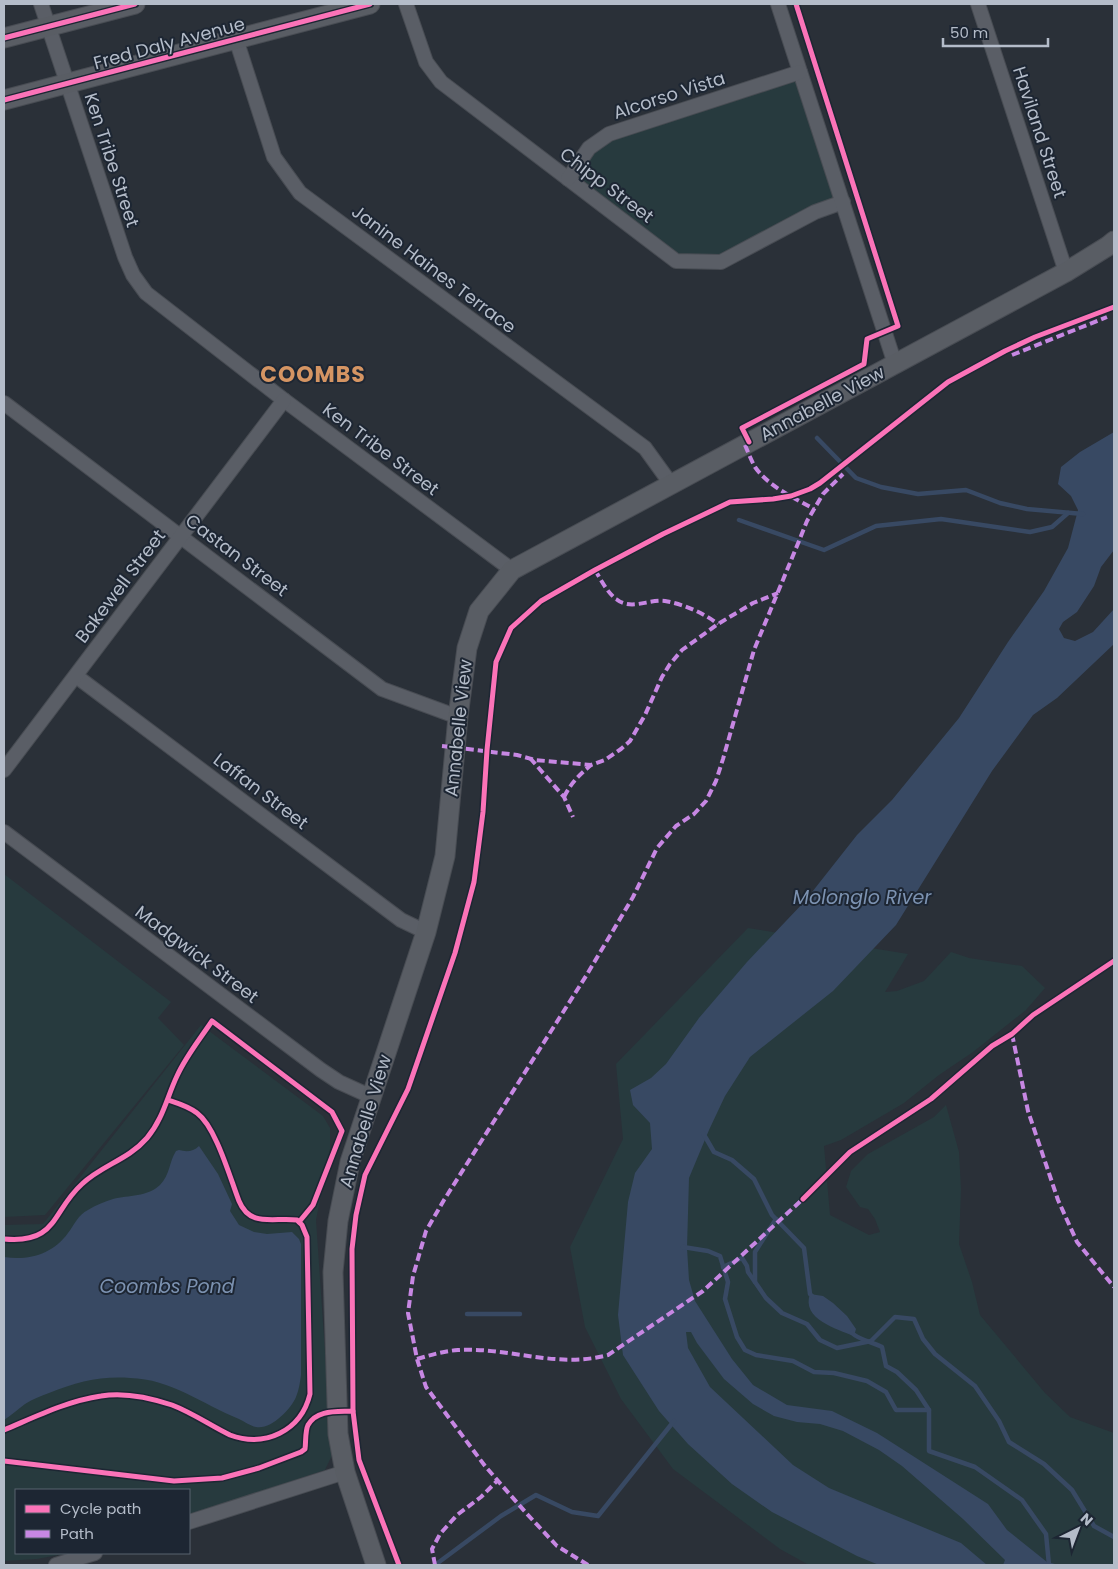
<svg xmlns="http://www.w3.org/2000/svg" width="1118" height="1569" viewBox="0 0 1118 1569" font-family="Poppins,sans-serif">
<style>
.green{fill:#273a3e}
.water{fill:#384963}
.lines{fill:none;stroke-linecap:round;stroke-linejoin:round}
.stream{stroke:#384963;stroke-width:4.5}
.street-casing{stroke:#484c53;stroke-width:16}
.secondary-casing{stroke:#484c53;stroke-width:21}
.street{stroke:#5a5e66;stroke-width:14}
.secondary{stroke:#595d64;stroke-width:19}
.quiet{stroke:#c787e3;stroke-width:4;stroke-dasharray:8 4;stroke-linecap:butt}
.cycleway-casing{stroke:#1d2633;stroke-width:8}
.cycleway{stroke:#fb73b8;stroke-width:5}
.labels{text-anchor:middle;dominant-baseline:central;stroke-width:4;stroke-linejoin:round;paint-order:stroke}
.street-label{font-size:18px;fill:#b4bcc9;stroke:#1d2633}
.water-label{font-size:19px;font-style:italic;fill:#7c92b1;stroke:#1d2633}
.district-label{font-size:22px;font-weight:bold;letter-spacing:1px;fill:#d59563;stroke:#1d2633}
</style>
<rect width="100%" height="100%" fill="#2a3038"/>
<g class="green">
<path d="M800,72L843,202L721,262L676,261L568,179L589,148Z"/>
<path d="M4,874L171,1002L158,1018L184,1045L45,1215L4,1217Z"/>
<path d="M748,928L908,954L885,992L897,991L924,981L951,952L969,958L1022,966L1045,988L1026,1010L973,1052L939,1075L904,1103L841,1140L824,1146L830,1215L869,1235L880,1232L875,1219L868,1209L860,1207L846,1187L851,1171L868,1154L934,1117L946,1105L959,1152L961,1189L959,1244L972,1282L980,1315L1045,1393L1070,1417L1114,1433V1565H809L780,1549L673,1469L621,1399L585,1327L570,1247L623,1139L616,1064Z"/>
<path d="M201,1025L323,1116L330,1128V1149L316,1220L332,1455L325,1470L189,1515V1490H16V1553H68L37,1559L4,1561V1225L43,1224Z"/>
</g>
<g class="water">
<path d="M1114,432V550L1101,567L1094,586L1077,612L1063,622L1059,629L1064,638L1075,641L1093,632L1114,609V644L1057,698L1033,715L992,771L896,925L833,991L750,1057L725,1096L709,1130L689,1178L687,1248L689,1280L695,1301L732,1359L753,1385L787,1405L832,1411L877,1433L988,1504L1007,1530L1047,1562L1059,1565H1003L1005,1560L963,1519L902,1466L879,1450L843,1431L820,1424L797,1422L774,1416L753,1404L724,1379L697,1343L691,1332H686L688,1348L710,1387L793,1465L829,1488L961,1543L987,1565H879L857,1556L772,1512L732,1484L688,1444L659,1411L623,1355L618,1315L628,1202L635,1173L652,1149L650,1123L633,1105L630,1090L651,1078L666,1064L699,1018L747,962L805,901L857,835L892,800L959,718L1008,642L1044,591L1068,548L1078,510L1071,496L1058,484L1061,467L1080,452Z"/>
<path d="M199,1146L218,1174L232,1204L230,1211L239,1225L254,1232L267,1234L292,1232L299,1239L301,1244V1375C300,1382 299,1390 296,1397C291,1409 271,1430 256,1427C250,1426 244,1421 239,1419C202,1404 171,1379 130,1378C100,1376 77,1382 49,1393C41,1396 33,1399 25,1404C18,1409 12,1415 4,1420V1257C29,1261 53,1254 68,1233C75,1224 78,1215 88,1210C96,1205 104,1202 113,1199C129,1195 147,1197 160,1185C170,1175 169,1162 176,1151L179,1150C186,1152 193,1152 199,1146Z"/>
<path d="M810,1294L823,1296L833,1303L847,1316L856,1329L854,1336C837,1329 801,1319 810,1294Z"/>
</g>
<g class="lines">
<g class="stream">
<path d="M817,438L856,478L881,487L918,494L966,490L1000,503L1027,509L1083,514"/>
<path d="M739,520L824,550L876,526L941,519L1030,532L1052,527L1068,513"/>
<path d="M703,1133L714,1152L732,1160L754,1179L772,1215L804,1248L810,1294L813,1297"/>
<path d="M776,1219L755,1252V1282L766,1298L782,1313L807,1324L820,1340L837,1348L871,1341L895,1317L914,1319L923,1339L935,1354L975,1386L999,1421L1009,1442L1044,1464L1072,1490L1094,1526L1114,1537"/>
<path d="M683,1247L708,1251L720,1256L728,1282L725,1299L737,1337L745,1350L756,1355L793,1361L814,1372L834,1373L867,1381L886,1392L896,1410H929"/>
<path d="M723,1267L742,1258L747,1266L748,1272L755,1282"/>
<path d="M467,1314H520"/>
<path d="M852,1333C859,1340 873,1342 882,1347L886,1366L897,1372L916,1390L929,1410V1451L975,1467L1022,1500L1046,1534L1049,1565"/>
<path d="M435,1565L501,1516L536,1495L572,1512L598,1516L674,1421"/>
</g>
<g class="street-casing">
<g id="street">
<path d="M41,4L125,257L133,275L146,293L284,400L512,570"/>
<path d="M406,4L426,62L441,82L676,261L721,262L815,212L843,202"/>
<path d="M778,4L895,364"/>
<path d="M978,4L1066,272"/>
<path d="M236,39L274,157L300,193L645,448L671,484"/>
<path d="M568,179L589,148L609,134L800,72"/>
<path d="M4,403L382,689L458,717"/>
<path d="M76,676L401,920L426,932"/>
<path d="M4,770L284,400"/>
<path d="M4,832L321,1070L339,1082L372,1097"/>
<path d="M189,1522L345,1472"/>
<path d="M56,1565L95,1553"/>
</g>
</g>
<g class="secondary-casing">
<g id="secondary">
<path d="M4,38L135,4"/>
<path d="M4,100L370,4"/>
<path d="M376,1565L345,1472L338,1434L333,1272L338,1221L350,1162L426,932L445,856L458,717L467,648L479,611L512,570L1066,272L1108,246L1114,241"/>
</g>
</g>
<use href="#street" class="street"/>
<use href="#secondary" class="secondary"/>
<g class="quiet">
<path d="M1012,355L1107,317"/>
<path d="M745,445C748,452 751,460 755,467C768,486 794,498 814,509"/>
<path d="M595,570C601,580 607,592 616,599C631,611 648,599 665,601C683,604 704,613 718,624"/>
<path d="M442,746L517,755L535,760L591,765L605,760L621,749L630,741L645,715L662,677L670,664L682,650L718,624L753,603L778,593"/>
<path d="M530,758L564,797L573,817"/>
<path d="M564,797C571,783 579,775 591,765"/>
<path d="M1012,1034L1028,1111L1058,1200L1077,1242L1114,1287"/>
<path d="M417,1359C431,1355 444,1351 458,1350C509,1347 557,1369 608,1355L703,1291L805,1197"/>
<path d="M435,1565L432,1549L440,1534L457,1515L481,1497L498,1480"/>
<path d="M588,1565L557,1546L527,1514L485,1466L426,1387L417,1359L408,1313L413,1276L426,1231L444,1200L586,976L633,897L657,848L676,826L694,814L706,801L716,781L723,759L754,650L799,541L807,521L823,494L843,474"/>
</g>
<g class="cycleway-casing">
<g id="cycleway">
<path d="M4,38L135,4"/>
<path d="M4,100L370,4"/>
<path d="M749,442L742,428L864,364L867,339L898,326L796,4"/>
<path d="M803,1199L850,1152L931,1099L992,1046L1012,1034L1033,1015L1114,961"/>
<path d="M4,1239C58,1244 51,1212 82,1184C102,1165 128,1160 147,1138C163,1119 167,1097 177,1076C186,1056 200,1039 212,1021L332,1112L342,1131L313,1205L299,1222"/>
<path d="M4,1430C35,1417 67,1401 101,1396C124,1392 151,1398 172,1405C193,1413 211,1426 230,1435C265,1448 301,1431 310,1394L307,1237L302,1225L297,1220C274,1217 250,1228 239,1201C230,1178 216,1127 197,1113C188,1106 177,1103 168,1100"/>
<path d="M4,1461L174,1481L222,1478L259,1468L301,1452L305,1449C306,1442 305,1431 308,1425C317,1409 338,1412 353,1411"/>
<path d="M399,1565L359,1460L353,1411L352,1249L356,1215L365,1175L408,1089L455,953L474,882L483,812L487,750L496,662L511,628L541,601L595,570L663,534L730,502L773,499L791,496L810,489L820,483L948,382L1005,351L1035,337L1114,307"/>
</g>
</g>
<use href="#cycleway" class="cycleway"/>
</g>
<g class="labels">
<g class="street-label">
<text transform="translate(169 43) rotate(-15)">Fred Daly Avenue</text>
<text transform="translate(669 95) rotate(-18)">Alcorso Vista</text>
<text transform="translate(1040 132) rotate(72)">Haviland Street</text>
<text transform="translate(112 160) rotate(72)">Ken Tribe Street</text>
<text transform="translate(607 185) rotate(37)">Chipp Street</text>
<text transform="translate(434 269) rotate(37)">Janine Haines Terrace</text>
<text transform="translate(822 403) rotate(-28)">Annabelle View</text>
<text transform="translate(381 449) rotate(37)">Ken Tribe Street</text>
<text transform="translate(237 555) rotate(37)">Castan Street</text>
<text transform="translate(120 586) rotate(-53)">Bakewell Street</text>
<text transform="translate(458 728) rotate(-84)">Annabelle View</text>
<text transform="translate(261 791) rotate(37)">Laffan Street</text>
<text transform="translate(197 954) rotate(37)">Madgwick Street</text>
<text transform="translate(365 1121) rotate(-73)">Annabelle View</text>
</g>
<g class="water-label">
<text x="862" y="897">Molonglo River</text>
<text x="167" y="1286">Coombs Pond</text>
</g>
<g class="district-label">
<text x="313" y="374">COOMBS</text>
</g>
</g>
<rect width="1118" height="1569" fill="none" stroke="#b4bcc9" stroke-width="10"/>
<rect x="15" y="1489" width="175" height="65" fill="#1d2633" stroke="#59626f"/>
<rect x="25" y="1505" width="25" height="8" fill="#fb73b8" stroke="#59626f"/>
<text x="60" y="1514" font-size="15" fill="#b4bcc9">Cycle path</text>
<rect x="25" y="1530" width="25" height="8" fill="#c787e3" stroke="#59626f"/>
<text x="60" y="1539" font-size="15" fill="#b4bcc9">Path</text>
<g transform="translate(1078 1529) rotate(42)" stroke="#1d2633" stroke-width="4" paint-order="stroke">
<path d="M0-4L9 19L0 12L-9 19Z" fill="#b4bcc9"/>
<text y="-8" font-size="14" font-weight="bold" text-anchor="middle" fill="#b4bcc9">N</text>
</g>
<path d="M943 38v8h105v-8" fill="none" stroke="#b4bcc9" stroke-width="2.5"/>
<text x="950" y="38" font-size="15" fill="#b4bcc9" stroke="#1d2633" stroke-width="4" paint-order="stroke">50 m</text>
</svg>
